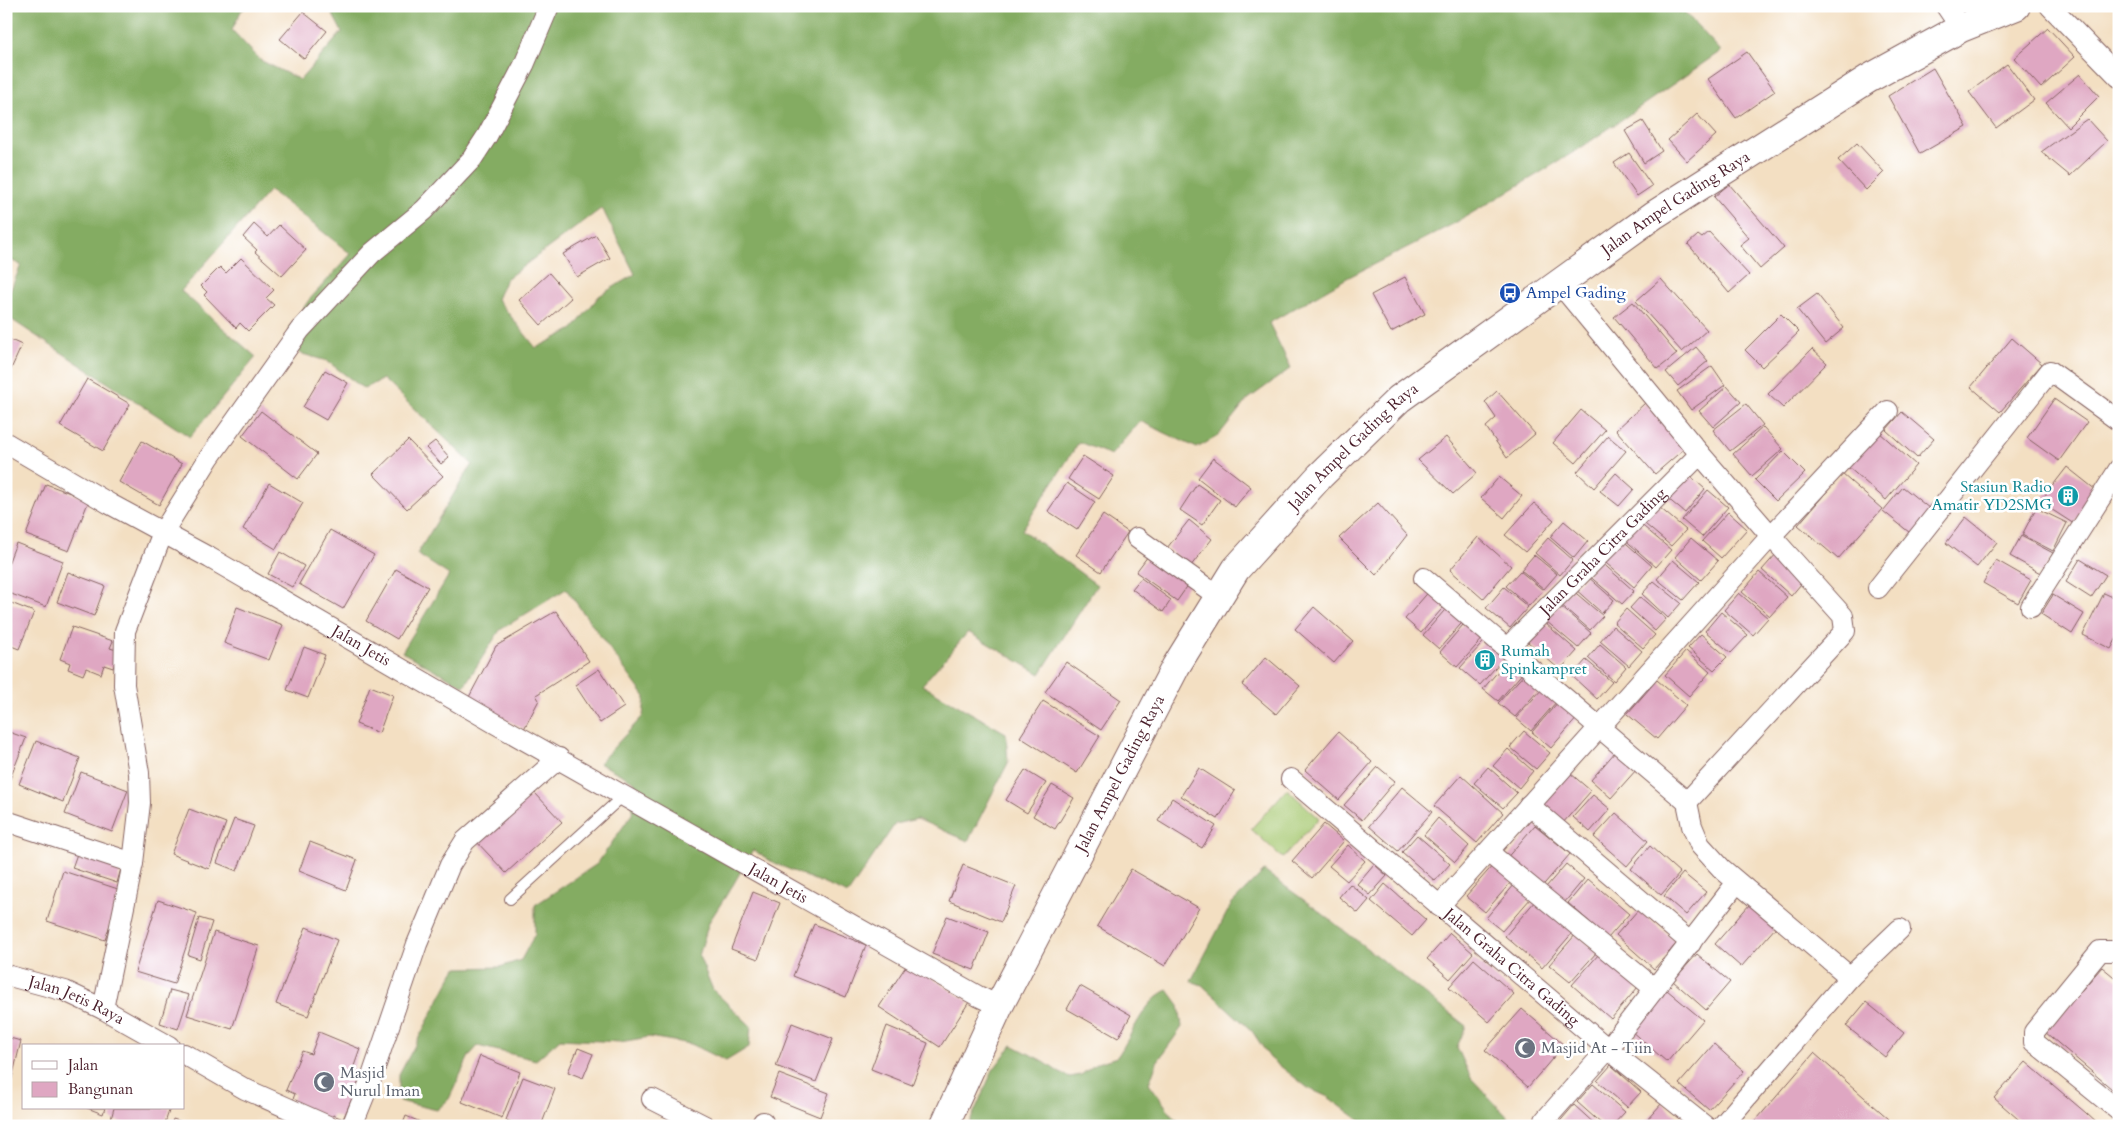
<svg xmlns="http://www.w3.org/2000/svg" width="2125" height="1132" viewBox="0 0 2125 1132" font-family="Cardo,serif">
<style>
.green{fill:#a6c870;stroke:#78744e}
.forest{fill:#84ac62;stroke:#676646;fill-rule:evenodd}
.building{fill:#dfa7c2}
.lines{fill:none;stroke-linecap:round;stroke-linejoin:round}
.service-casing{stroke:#856260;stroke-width:12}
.minor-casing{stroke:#856260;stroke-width:22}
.secondary-casing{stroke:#856260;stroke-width:30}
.service{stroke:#fff;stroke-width:10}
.minor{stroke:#fff;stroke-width:20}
.secondary{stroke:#fff;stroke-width:28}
.labels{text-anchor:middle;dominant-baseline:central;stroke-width:5;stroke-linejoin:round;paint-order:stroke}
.street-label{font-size:16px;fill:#4a1f2b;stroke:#fff}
.transit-label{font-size:16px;fill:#164399;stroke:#fff;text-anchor:start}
.culture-label{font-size:16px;fill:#0d838f;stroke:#fff;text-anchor:end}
.worship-label{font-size:16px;fill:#5b616d;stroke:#fff;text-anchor:start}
</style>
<rect width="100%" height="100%" fill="#fff"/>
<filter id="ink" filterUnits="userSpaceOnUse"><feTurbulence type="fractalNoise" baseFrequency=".02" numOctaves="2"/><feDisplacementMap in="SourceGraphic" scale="10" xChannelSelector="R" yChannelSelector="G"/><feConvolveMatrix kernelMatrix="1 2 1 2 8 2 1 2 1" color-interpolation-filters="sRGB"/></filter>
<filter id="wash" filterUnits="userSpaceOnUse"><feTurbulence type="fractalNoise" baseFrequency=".0096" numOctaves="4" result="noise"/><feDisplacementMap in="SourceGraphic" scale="20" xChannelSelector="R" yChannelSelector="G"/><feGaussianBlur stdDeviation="1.12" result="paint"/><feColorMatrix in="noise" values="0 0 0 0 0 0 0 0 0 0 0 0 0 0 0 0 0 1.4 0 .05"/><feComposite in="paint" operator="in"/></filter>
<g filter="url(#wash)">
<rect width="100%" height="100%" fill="#f3dfc2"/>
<path class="green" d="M1287,789L1319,818L1283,858L1251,829Z"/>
<g class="forest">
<path d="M6,6H247L241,11L232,30L260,60L300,80L342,32L332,13L322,6H1679L1721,51L1582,147L1533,177L1455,223L1347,278L1269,323L1291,368L1247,400L1218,436L1197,448L1140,421L1111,455L1079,442L1022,530L1097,585L1040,674L968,632L922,685L1006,733L1008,763L968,841L917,819L895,824L848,894L774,863L753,850L733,885L709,922L699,956L713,990L751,1026L749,1047L726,1061L691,1044L649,1037L620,1042L560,1039L536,1060L478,1046L469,1056L449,1099L437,1110L399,1101V1075L456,968L500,967L521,960L535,934V905L597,864L632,814L635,782L599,763L643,716L645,697L566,589L500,630L464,686L402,652L449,575L417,554L472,464L383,379L364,389L327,361L299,353L289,328L309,300L351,254L270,190L181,291L256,357L190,437L6,316V301L21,265L6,258ZM602,208L635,274L599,296L573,329L536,348L497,299L506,279Z"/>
<path d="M1264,871L1319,911L1466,1026L1457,1047L1471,1078L1516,1126L1366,1125L1328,1097L1308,1088L1270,1058L1252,1031L1202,985L1191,981L1232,903Z"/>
<path d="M1168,990L1179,1005L1182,1027L1157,1062L1149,1083L1174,1118L1187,1126H968L993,1070L1012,1045L1041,1060L1060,1073L1070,1077L1081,1075L1097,1063L1117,1057C1132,1036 1143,1001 1168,990Z"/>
</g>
<g id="blocks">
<g class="building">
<path d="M303,12L327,31L304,59L280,39Z"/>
<path d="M2048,28L2075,57L2041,88L2014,58Z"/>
<path d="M1747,52L1775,91L1736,118L1708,79Z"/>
<path d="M2007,64L2034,100L1996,128L1969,92Z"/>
<path d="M1933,68L1967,127L1920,154L1888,96Z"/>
<path d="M2080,74L2099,96L2068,127L2046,103Z"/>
<path d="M1697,114L1716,135L1687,161L1668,140Z"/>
<path d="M2087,119L2107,141L2070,176L2041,152Z"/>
<path d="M1643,121L1662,151L1644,163L1625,131Z"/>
<path d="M1857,143L1884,172L1866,190L1838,160Z"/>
<path d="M1629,153L1652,186L1637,196L1614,163Z"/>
<path d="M1729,184L1784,248L1760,269L1740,245L1749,238L1714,197Z"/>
<path d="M254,224L268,237L279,225L306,250L282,276L255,252L257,250L243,237Z"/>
<path d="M1709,232L1749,275L1729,293L1688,244L1698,235L1702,238Z"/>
<path d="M596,235L610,258L577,277L563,254Z"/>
<path d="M241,258L274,290L266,298L274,305L248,331L240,323L236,328L204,295L207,292L201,286L220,267L226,273Z"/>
<path d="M549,273L571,298L541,325L519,300Z"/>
<path d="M1405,277L1425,314L1391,332L1371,295Z"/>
<path d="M1661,279L1707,330L1682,352L1636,301Z"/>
<path d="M1817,294L1844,328L1825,344L1797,309Z"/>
<path d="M1633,302L1677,354L1658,369L1614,317Z"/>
<path d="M1781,314L1799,332L1762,367L1745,350Z"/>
<path d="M6,338L22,345L6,380Z"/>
<path d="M2012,338L2042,364L2000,412L1971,387Z"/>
<path d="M1696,347L1708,361L1678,386L1666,372Z"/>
<path d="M1812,349L1827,363L1783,408L1768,394Z"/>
<path d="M1712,366L1725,385L1691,410L1677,391Z"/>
<path d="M325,370L348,383L326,420L303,407Z"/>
<path d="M87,379L130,404L103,451L60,426Z"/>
<path d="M1727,386L1741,402L1713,427L1699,411Z"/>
<path d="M1497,391L1535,434L1507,458L1486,427L1496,418L1485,402Z"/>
<path d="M2054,399L2087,422L2059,461L2027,438Z"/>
<path d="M1645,403L1685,448L1655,474L1616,430Z"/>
<path d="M1746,404L1763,425L1730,451L1713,430Z"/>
<path d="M1581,410L1605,430L1576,463L1553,443Z"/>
<path d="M261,411L317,454L298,479L242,436Z"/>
<path d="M1902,412L1934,439L1917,458L1886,430Z"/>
<path d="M1763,427L1783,449L1752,476L1733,454Z"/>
<path d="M1879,432L1916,465L1886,500L1848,467Z"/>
<path d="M1608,436L1626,451L1594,488L1577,472Z"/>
<path d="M1446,437L1477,473L1453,494L1418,460Z"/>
<path d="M408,440L443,476L407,509L373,474Z"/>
<path d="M142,441L182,464L159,505L119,482Z"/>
<path d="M435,441L449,457L441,464L426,448Z"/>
<path d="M1783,451L1805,473L1776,501L1755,480Z"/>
<path d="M1083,456L1114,476L1099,499L1068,479Z"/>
<path d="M1213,458L1251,487L1235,507L1198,478Z"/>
<path d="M2067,467L2096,490L2074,524L2040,502Z"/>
<path d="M1616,473L1634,489L1619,506L1600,491Z"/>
<path d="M1687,473L1705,489L1685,513L1666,497Z"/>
<path d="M1842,474L1882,509L1838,559L1798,525Z"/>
<path d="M1499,477L1522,496L1504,518L1481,498Z"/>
<path d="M269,483L303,503L276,549L243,529Z"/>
<path d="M1067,483L1095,502L1077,530L1048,511Z"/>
<path d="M46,484L89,500L69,551L26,535Z"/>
<path d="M1197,484L1220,500L1202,525L1180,510Z"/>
<path d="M1903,487L1935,513L1915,537L1883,511Z"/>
<path d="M1708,490L1728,507L1702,537L1682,520Z"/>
<path d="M1653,502L1686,530L1671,546L1639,519Z"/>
<path d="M1378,503L1407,535L1376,575L1339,538Z"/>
<path d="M1534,503L1554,520L1525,552L1505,535Z"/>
<path d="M2036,508L2067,523L2053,551L2022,535Z"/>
<path d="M1728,512L1747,529L1721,558L1702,541Z"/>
<path d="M1103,515L1128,532L1101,572L1076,555Z"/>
<path d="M1966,517L1997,542L1977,567L1946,543Z"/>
<path d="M1189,520L1212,539L1190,567L1167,548Z"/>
<path d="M1564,521L1588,541L1574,558L1550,537Z"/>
<path d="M1637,521L1671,550L1656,567L1622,537Z"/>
<path d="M330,530L374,555L343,609L299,584Z"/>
<path d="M2021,536L2053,553L2042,574L2010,556Z"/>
<path d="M1478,537L1511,566L1483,599L1450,570Z"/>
<path d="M1619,537L1652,566L1634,587L1600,558Z"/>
<path d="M1548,538L1573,560L1560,575L1535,553Z"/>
<path d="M1691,538L1718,561L1701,580L1675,557Z"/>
<path d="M16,543L63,561L46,607L6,592V569Z"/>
<path d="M280,552L304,566L292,587L268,574Z"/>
<path d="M1151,552L1191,581L1177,601L1136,572Z"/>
<path d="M1777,553L1806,578L1791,596L1762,570Z"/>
<path d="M1534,555L1557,574L1544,589L1521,570Z"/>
<path d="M2080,559L2106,575L2091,598L2066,582Z"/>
<path d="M1599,560L1634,591L1622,604L1587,574Z"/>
<path d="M1673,560L1699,582L1683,600L1657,579Z"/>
<path d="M1996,560L2031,580L2018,603L1983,583Z"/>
<path d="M396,569L428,587L397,639L366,621Z"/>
<path d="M1520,571L1543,590L1529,606L1506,586Z"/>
<path d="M68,572L105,586L94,616L57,602Z"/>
<path d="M1759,572L1787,597L1770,616L1742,592Z"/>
<path d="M1586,575L1614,600L1602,613L1574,588Z"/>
<path d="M1141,578L1171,600L1163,612L1132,589Z"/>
<path d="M1654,581L1681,603L1668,618L1642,594Z"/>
<path d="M1504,587L1528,607L1510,628L1486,608Z"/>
<path d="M1432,588L1448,602L1421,633L1405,619Z"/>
<path d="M1571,589L1603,616L1590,630L1559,603Z"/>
<path d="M1739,593L1768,618L1753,635L1724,610Z"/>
<path d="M2104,593L2119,600V634L2111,649L2083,635Z"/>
<path d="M2053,595L2084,614L2072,634L2041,614Z"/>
<path d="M1640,597L1666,619L1655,631L1630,608Z"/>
<path d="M6,601L34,612L19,649L6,644Z"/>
<path d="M1451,603L1467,617L1439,649L1423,635Z"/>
<path d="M1559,605L1591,633L1578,648L1546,621Z"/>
<path d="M237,607L283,625L269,660L224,643Z"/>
<path d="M1314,607L1353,641L1334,663L1295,629Z"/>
<path d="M1626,609L1655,635L1643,648L1614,623Z"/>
<path d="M556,611L589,661L536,695L539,700L524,729L468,699L496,646Z"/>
<path d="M1721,612L1748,635L1731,653L1705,631Z"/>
<path d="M1468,619L1486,635L1457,667L1440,652Z"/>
<path d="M1545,623L1577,651L1560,670L1528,642Z"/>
<path d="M1613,626L1642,651L1629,666L1600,641Z"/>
<path d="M72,627L113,641L110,648L119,651L113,668L104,665L101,674L86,668L83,675L68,669L70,663L60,659Z"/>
<path d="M1701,634L1727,657L1714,670L1688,648Z"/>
<path d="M1490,635L1509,652L1480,685L1460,668Z"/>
<path d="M1600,644L1626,667L1614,681L1588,658Z"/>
<path d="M304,647L325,655L308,698L287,690Z"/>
<path d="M1686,651L1710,672L1689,696L1665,675Z"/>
<path d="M1511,656L1526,669L1498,701L1483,689Z"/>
<path d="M1266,657L1300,686L1276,714L1242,685Z"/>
<path d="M1586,660L1612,682L1597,699L1572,676Z"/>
<path d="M1066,662L1121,700L1101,730L1045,692Z"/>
<path d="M599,669L624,707L600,723L575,685Z"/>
<path d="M1528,670L1544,684L1515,717L1498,703Z"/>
<path d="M1657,680L1686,705L1657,739L1627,714Z"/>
<path d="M370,686L393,695L379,733L356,724Z"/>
<path d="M1543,688L1557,701L1531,731L1516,718Z"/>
<path d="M1043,701L1100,736L1077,773L1020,737Z"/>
<path d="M1559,701L1578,717L1551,748L1532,732Z"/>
<path d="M6,731L26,738L8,784H6Z"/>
<path d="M1524,731L1550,753L1536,769L1510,747Z"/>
<path d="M1338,732L1372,762L1339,800L1305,770Z"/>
<path d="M36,741L80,758L63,802L19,784Z"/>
<path d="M1508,749L1533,771L1519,788L1493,766Z"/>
<path d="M1616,751L1637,769L1611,798L1591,780Z"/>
<path d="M1378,767L1395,781L1362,820L1344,805Z"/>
<path d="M1488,767L1517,793L1503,808L1474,783Z"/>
<path d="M1199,768L1235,791L1218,819L1181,796Z"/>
<path d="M1025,770L1046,783L1027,813L1006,800Z"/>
<path d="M81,772L128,790L112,832L65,814Z"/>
<path d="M1570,773L1591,791L1562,824L1541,806Z"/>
<path d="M1461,775L1503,813L1477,843L1434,806Z"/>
<path d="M1052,785L1074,798L1055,829L1033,816Z"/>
<path d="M1402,787L1432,812L1398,851L1369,826Z"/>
<path d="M535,793L562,822L506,873L475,840Z"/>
<path d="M1593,795L1610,809L1590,832L1573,817Z"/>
<path d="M1172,798L1216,826L1202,848L1158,821Z"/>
<path d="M189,809L226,823L209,869L171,854Z"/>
<path d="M1616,813L1648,841L1627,866L1594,837Z"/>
<path d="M1438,818L1469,846L1455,862L1424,835Z"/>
<path d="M234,819L254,826L237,871L217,863Z"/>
<path d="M1324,824L1344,841L1312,878L1292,861Z"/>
<path d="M1535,825L1570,854L1539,890L1505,860Z"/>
<path d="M1417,835L1450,864L1435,881L1402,852Z"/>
<path d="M310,842L357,860L346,890L299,871Z"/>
<path d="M1348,845L1365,861L1347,881L1329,866Z"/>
<path d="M1650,846L1680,873L1661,895L1631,869Z"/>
<path d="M78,851L122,865L117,883L72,868Z"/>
<path d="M1374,864L1387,876L1370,895L1357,884Z"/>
<path d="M1494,864L1513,880L1485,912L1466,896Z"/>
<path d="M1566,864L1584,879L1564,903L1546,887Z"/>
<path d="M963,865L1016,886L1001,922L949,901Z"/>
<path d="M1131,869L1199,908L1165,966L1097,926Z"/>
<path d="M63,871L121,890L105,940L47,921Z"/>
<path d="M1683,873L1706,892L1686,915L1664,896Z"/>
<path d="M1588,879L1629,914L1608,938L1568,903Z"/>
<path d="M1350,884L1369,900L1358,913L1339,897Z"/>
<path d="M1385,884L1426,920L1412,936L1371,901Z"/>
<path d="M1515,884L1531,898L1502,931L1486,918Z"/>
<path d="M753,892L780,903L758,959L731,949Z"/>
<path d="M158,900L197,913L174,984L135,972Z"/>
<path d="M1536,900L1574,931L1542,968L1505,936Z"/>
<path d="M1750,904L1776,927L1741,967L1715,944Z"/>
<path d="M1638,910L1677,943L1654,969L1616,935Z"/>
<path d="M947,916L989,932L974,970L932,954Z"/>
<path d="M199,918L212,922L200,959L188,955Z"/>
<path d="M814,924L866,945L846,997L793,976Z"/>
<path d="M306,927L337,940L308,1016L276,1004Z"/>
<path d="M214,932L259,946L232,1029L187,1015Z"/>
<path d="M1450,933L1473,953L1450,979L1427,959Z"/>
<path d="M1576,934L1597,952L1570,982L1549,965Z"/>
<path d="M1599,954L1638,987L1611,1019L1572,985Z"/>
<path d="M1697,954L1730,982L1706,1010L1673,981Z"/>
<path d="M1474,959L1514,994L1489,1022L1449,987Z"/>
<path d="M908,963L969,1002L940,1047L879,1007Z"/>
<path d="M2102,967L2119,981V1095L2045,1032Z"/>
<path d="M1080,986L1131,1015L1118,1038L1067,1009Z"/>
<path d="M170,990L189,995L178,1029L160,1023Z"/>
<path d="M1667,990L1703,1020L1667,1062L1631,1031Z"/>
<path d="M1866,1002L1904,1033L1885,1057L1846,1026Z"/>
<path d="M1522,1009L1564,1045L1528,1087L1485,1050Z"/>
<path d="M792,1023L833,1039L816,1082L776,1066Z"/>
<path d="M887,1026L928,1043L912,1085L871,1069Z"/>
<path d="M319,1032L360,1049L353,1069L363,1073L343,1119L333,1115L330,1121L291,1104L295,1094L286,1090L302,1051L311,1054Z"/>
<path d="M6,1037L21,1041L7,1099H6Z"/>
<path d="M1714,1044L1744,1071L1709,1110L1679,1084Z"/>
<path d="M578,1048L593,1054L583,1078L568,1072Z"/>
<path d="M1814,1053L1889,1119L1882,1126H1751Z"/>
<path d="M480,1056L520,1072L502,1118L462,1102Z"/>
<path d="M2026,1062L2086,1113L2100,1126H2026L1994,1098Z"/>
<path d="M1611,1065L1641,1092L1627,1107L1597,1081Z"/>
<path d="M779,1074L829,1093L820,1117L770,1097Z"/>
<path d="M523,1077L555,1089L541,1126H521L506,1120Z"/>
<path d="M1593,1084L1625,1112L1612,1126H1604L1577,1102Z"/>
<path d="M1662,1103L1688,1126H1650L1645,1122Z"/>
<path d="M1574,1105L1597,1126H1556Z"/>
<path d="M87,1108H105L103,1114Z"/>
<path d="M114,1108H170L164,1126H133L111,1119Z"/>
<path d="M406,1116L430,1126H402Z"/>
<path d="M173,1119L192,1125V1126H171Z"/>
</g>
</g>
</g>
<g filter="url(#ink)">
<use href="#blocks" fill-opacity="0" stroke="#856260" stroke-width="1"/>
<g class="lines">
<g class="service-casing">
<path id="service" d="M510,899L624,795"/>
</g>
<g class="minor-casing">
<g id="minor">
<path d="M1946,6L1961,28"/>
<path d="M2050,6L2119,77"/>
<path id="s1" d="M6,443L110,504L210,558L498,725L978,996L999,1006"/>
<path d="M1137,538L1219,597"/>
<path d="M1424,578L1687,802"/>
<path d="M1878,588L2050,371L2119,421"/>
<path d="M2031,607L2119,469"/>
<path id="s2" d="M1507,648L1700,454"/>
<path id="s3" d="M1291,779L1608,1049L1705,1126"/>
<path d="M1687,802L1845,631L1843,616L1771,536L1888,411"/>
<path d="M1687,802L1692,826L1700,845L1722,869L1850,977L1900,929"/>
<path d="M1529,805L1691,943"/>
<path d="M6,821L133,863L103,1009"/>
<path d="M1488,852L1655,989"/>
<path d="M133,863L140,803L139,773L124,685L125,631L163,532L209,458L300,330L372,253L424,210L472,159L487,136L524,65L549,6"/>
<path d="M1439,906L1771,536L1700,454L1560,284"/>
<path d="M2119,951H2100L2034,1032V1042L2119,1111"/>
<path id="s4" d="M6,975L65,991L103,1009L169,1046"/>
<path d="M184,1054L245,1089L328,1126"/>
<path d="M652,1099L705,1126"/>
<path d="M1545,1120L1608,1049L1731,890"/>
<path d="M352,1126L371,1079L417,944L450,865L465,841L559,758"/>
<path d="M761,1126L763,1122"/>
<path d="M1722,1126L1850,977"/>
</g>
</g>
<g class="secondary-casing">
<g id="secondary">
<path id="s5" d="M944,1126L999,1006L1176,666L1236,569L1320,476L1399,399L1654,215L1868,79L1961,28L2016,6"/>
</g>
</g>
<use href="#service" class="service"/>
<use href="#minor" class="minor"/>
<use href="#secondary" class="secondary"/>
</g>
</g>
<defs>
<g id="bus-disc" transform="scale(1.125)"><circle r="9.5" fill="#1a4fb4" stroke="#fff"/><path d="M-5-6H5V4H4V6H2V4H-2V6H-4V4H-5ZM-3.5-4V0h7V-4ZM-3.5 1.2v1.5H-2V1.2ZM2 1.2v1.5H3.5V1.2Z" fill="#fff"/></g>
<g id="building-disc" transform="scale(1.125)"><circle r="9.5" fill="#0f9aa8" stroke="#fff"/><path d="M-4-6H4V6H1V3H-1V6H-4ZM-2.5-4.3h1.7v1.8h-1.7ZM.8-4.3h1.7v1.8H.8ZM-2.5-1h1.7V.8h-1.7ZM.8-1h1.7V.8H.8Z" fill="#fff"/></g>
<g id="mosque-disc" transform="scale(1.125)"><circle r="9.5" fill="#6b7280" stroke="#fff"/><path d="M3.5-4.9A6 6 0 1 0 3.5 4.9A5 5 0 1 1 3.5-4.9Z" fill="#fff"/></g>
</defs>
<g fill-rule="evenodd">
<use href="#bus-disc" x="1510" y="293"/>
<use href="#building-disc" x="2068" y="496"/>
<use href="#building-disc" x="1485" y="660"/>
<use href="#mosque-disc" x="1525" y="1048"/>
<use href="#mosque-disc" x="324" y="1082"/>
</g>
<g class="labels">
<g class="street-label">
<text stroke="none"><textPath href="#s5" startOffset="1204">Jalan Ampel Gading Raya</textPath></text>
<text stroke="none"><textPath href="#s5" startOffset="799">Jalan Ampel Gading Raya</textPath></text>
<text stroke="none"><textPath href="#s2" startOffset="136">Jalan Graha Citra Gading</textPath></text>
<text stroke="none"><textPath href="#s1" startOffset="409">Jalan Jetis</textPath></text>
<text stroke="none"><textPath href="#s5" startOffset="394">Jalan Ampel Gading Raya</textPath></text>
<text stroke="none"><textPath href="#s1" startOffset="889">Jalan Jetis</textPath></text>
<text stroke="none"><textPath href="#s3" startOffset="290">Jalan Graha Citra Gading</textPath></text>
<text stroke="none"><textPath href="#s4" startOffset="75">Jalan Jetis Raya</textPath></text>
</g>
<g class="transit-label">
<text x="1526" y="293">Ampel Gading</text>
</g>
<g class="culture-label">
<text x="2052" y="487">Stasiun Radio<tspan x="2052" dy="18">Amatir YD2SMG</tspan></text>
<text x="1501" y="651" text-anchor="start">Rumah<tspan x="1501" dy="18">Spinkampret</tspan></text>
</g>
<g class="worship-label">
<text x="1541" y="1048">Masjid At - Tiin</text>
<text x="340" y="1073">Masjid<tspan x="340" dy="18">Nurul Iman</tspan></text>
</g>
</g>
<rect width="2125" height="1132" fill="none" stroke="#fff" stroke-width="25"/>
<rect x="22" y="1044" width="162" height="65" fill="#ffffff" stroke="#b7a5aa"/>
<rect x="32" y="1061" width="25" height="8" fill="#ffffff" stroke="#b7a5aa"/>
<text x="68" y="1070" font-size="15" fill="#4a1f2b">Jalan</text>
<rect x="32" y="1082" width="25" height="15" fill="#dfa7c2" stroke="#b7a5aa"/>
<text x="68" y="1094" font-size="15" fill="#4a1f2b">Bangunan</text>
</svg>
